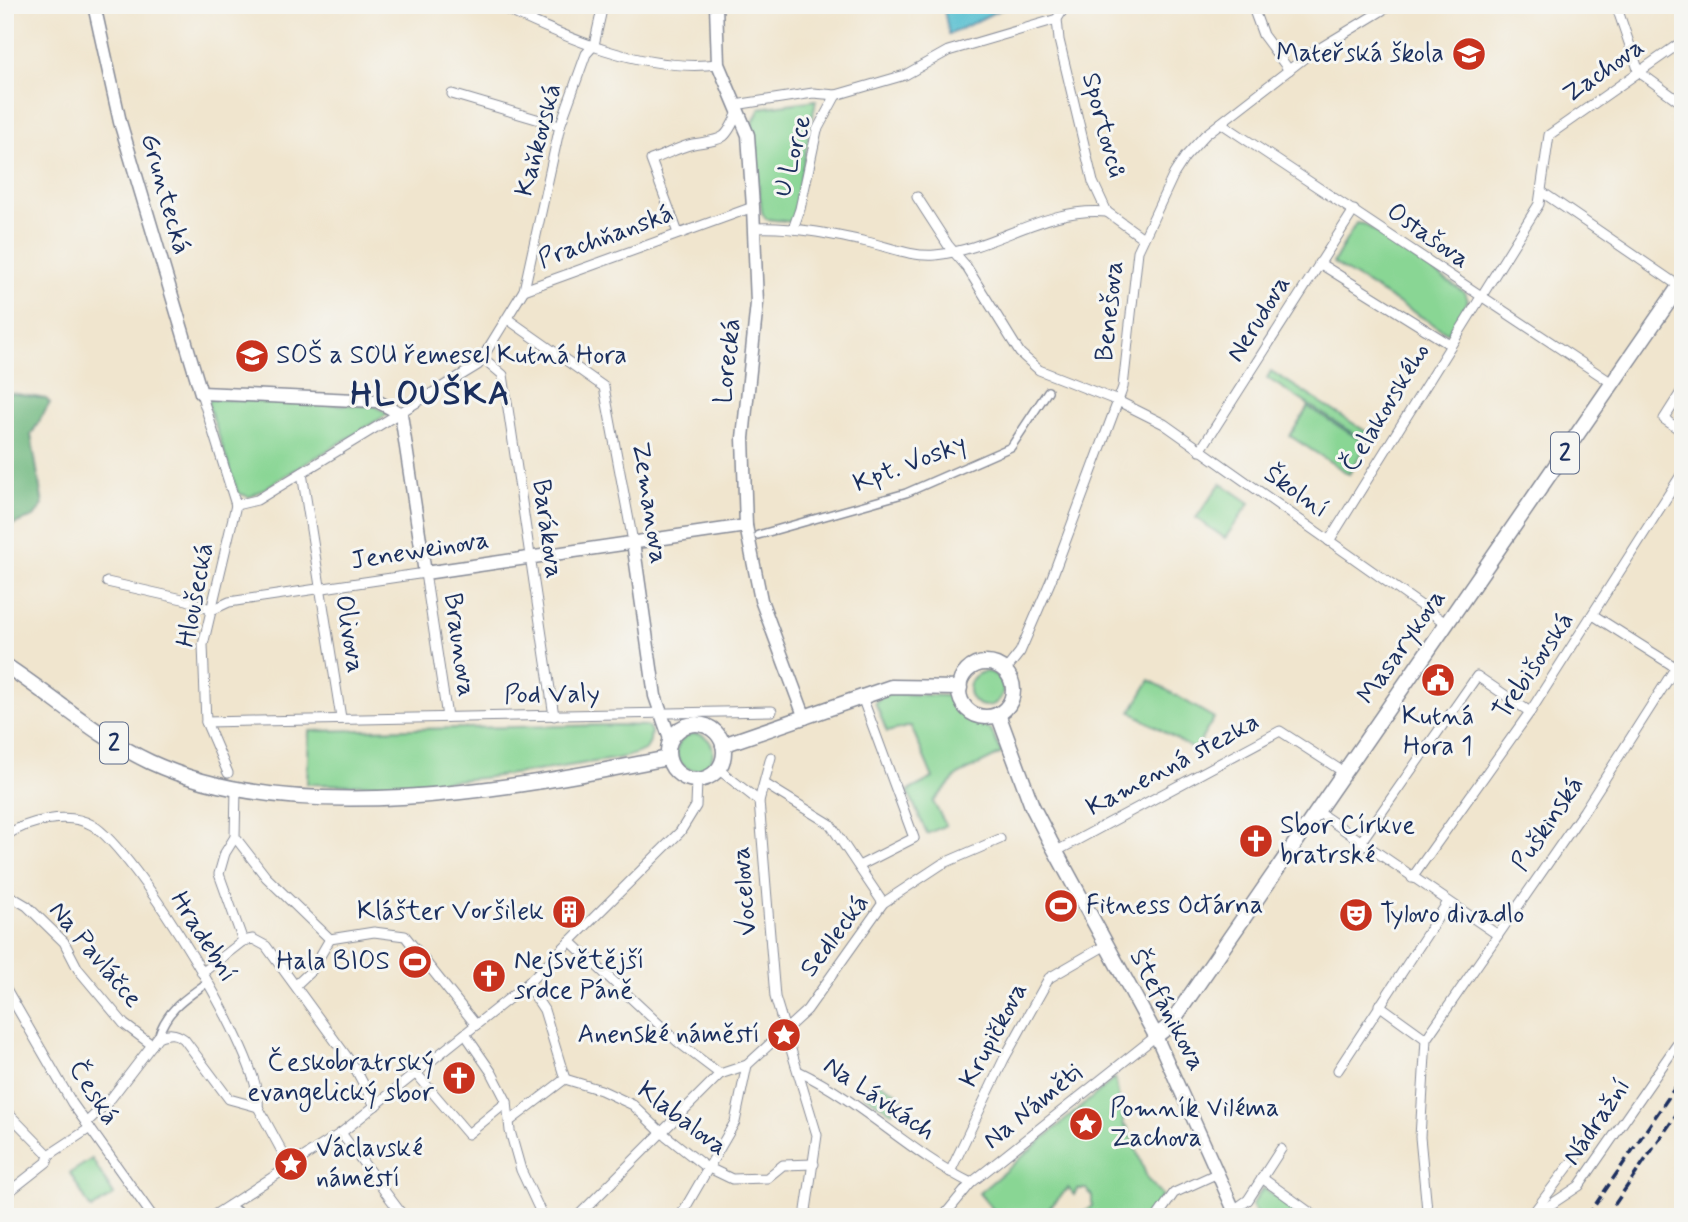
<svg xmlns="http://www.w3.org/2000/svg" width="1688" height="1222" viewBox="0 0 1688 1222" font-family="Mynerve,sans-serif">
<style>
.green{fill:#89d694;stroke:#528279;stroke-width:2}
.forest{fill:#6eb77e;stroke:#44736e;stroke-width:2}
.water{fill:#53becf;stroke:#377696;stroke-width:2}
.lines{fill:none;stroke-linecap:round;stroke-linejoin:round}
.pedestrian-casing{stroke:#868a96;stroke-width:10}
.minor-casing{stroke:#868a96;stroke-width:11}
.tertiary-casing{stroke:#868a96;stroke-width:15}
.primary-casing{stroke:#868a96;stroke-width:17}
.pedestrian{stroke:#fff;stroke-width:7}
.minor{stroke:#fff;stroke-width:9}
.tertiary{stroke:#fff;stroke-width:12}
.primary{stroke:#fff;stroke-width:14}
.rail{stroke:#1b2f5e;stroke-width:3.5;stroke-dasharray:10 5;stroke-linecap:butt}
.labels{text-anchor:middle;dominant-baseline:central;stroke-width:6;stroke-linejoin:round;paint-order:stroke}
.shield{fill:#f6f6f2;stroke:#5d6b8a;stroke-width:2}
.shield-label{font-size:24px;font-weight:bold;fill:#1b2f5e}
.poi-label{font-size:26px;fill:#1b2f5e;stroke:#f6f6f2;text-anchor:start}
.street-label{font-size:26px;fill:#1b2f5e;stroke:#f6f6f2}
.district-label{font-size:33px;font-weight:bold;letter-spacing:2px;fill:#1b2f5e;stroke:#f6f6f2}
</style>
<rect width="100%" height="100%" fill="#f6f6f2"/>
<filter id="ink" filterUnits="userSpaceOnUse"><feTurbulence type="fractalNoise" baseFrequency=".0143" numOctaves="2"/><feDisplacementMap in="SourceGraphic" scale="14" xChannelSelector="R" yChannelSelector="G"/><feConvolveMatrix kernelMatrix="1 2 1 2 8 2 1 2 1" color-interpolation-filters="sRGB"/></filter>
<filter id="wash" filterUnits="userSpaceOnUse"><feTurbulence type="fractalNoise" baseFrequency=".00686" numOctaves="4" result="noise"/><feDisplacementMap in="SourceGraphic" scale="28" xChannelSelector="R" yChannelSelector="G"/><feGaussianBlur stdDeviation="1.57" result="paint"/><feColorMatrix in="noise" values="0 0 0 0 0 0 0 0 0 0 0 0 0 0 0 0 0 1.4 0 .05"/><feComposite in="paint" operator="in"/></filter>
<g filter="url(#wash)">
<rect width="100%" height="100%" fill="#f0e5ce"/>
<g class="green">
<path d="M816,100L792,222L766,219L762,213L751,127L760,108Z"/>
<path d="M1356,223L1364,224L1465,293L1468,300L1448,333L1333,263Z"/>
<path d="M1271,371L1373,436L1368,443L1267,378Z"/>
<path d="M210,399L375,406L388,414L250,497L238,493L208,404Z"/>
<path d="M1308,407L1367,444L1349,474L1290,436Z"/>
<path d="M1221,483L1250,503L1225,538L1196,518Z"/>
<circle cx="986" cy="689" r="17"/>
<path d="M1150,680L1214,718L1195,750L1131,712Z"/>
<path d="M887,693L948,696L968,718L991,730L1002,753L958,775L933,802L946,825L927,834L908,791L933,778L911,726L887,732L875,702Z"/>
<path d="M616,725L647,726L651,731C650,738 651,746 644,750C628,759 599,761 581,764C490,780 399,787 307,784L309,731Z"/>
<circle cx="695" cy="752" r="18"/>
<path d="M1115,1078L1124,1126H1127L1148,1180L1162,1195L1147,1217H1078L1092,1206V1196L1086,1189H1077L1074,1195L1068,1188L1041,1217H999L979,1193Z"/>
<path d="M874,1079L902,1096L892,1112L864,1095Z"/>
<path d="M92,1159L114,1195L91,1209L70,1173Z"/>
<path d="M1263,1188L1306,1217H1258L1252,1205Z"/>
</g>
<path class="forest" d="M5,392L46,399L50,403L31,435L43,505L34,517L5,527Z"/>
<path class="water" d="M943,5H1009L949,35Z"/>
</g>
<g filter="url(#ink)">
<g class="lines">
<g class="pedestrian-casing">
<g id="pedestrian">
<path d="M758,535L906,493L1011,447L1048,391"/>
<path d="M158,1037C167,1009 185,999 208,982"/>
<path d="M229,1205L245,1217"/>
</g>
</g>
<g class="minor-casing">
<g id="minor">
<path d="M497,5C564,37 643,73 718,64"/>
<path d="M1066,5L1057,19L1059,40L1093,182L1107,212L1143,238"/>
<path d="M1252,5L1263,35L1289,70"/>
<path d="M1616,5L1639,72L1683,104"/>
<path d="M452,94L560,126"/>
<path d="M735,105L813,93L836,95"/>
<path d="M1221,123L1612,383"/>
<path d="M1542,192L1679,286"/>
<path d="M917,197L948,245L966,266L1020,353L1039,370L1118,401L1164,424L1447,624"/>
<path d="M754,228C792,226 831,234 867,242C889,247 912,257 935,255C996,249 1045,206 1107,212"/>
<path d="M793,229L800,209L817,130L836,95L905,75L948,51L1057,19"/>
<path d="M678,233L651,160C665,155 679,147 693,144C723,139 725,142 738,112"/>
<path d="M1319,263L1449,344"/>
<path d="M524,290L753,207"/>
<path d="M509,320L604,387L633,542"/>
<path d="M483,358L503,375L554,716"/>
<path d="M1683,389L1664,419L1683,432"/>
<path d="M201,393L236,505"/>
<path d="M1200,451L1354,210"/>
<path d="M302,473L341,718"/>
<path d="M236,505L257,500L478,365L524,290L560,126L586,54L594,45L603,5"/>
<path d="M1329,541L1539,204L1549,135L1683,41"/>
<path d="M107,582L187,600L212,610"/>
<path d="M212,610L229,602L425,573L447,717"/>
<path d="M1593,615L1683,672"/>
<path d="M1005,671L1020,652L1051,580L1118,401L1123,387L1138,251L1174,174L1185,157L1205,135L1307,56L1391,5"/>
<path d="M206,722L772,711"/>
<path d="M771,757L759,801L775,997L817,1135L805,1217"/>
<path d="M718,769L759,801"/>
<path d="M228,773L206,722L203,645L236,505"/>
<path d="M765,784L830,824L883,903"/>
<path d="M236,788L235,837L225,853L219,874L243,941L253,939L266,946L355,1068L375,1106"/>
<path d="M1318,812L1498,935"/>
<path d="M5,836C27,821 68,811 92,825C134,848 265,1061 258,1107L291,1168"/>
<path d="M235,837L266,877L330,939L374,932L405,936L476,1025"/>
<path d="M1360,843L1477,676L1530,712"/>
<path d="M1055,852L1280,731L1345,773"/>
<path d="M859,866L914,838L862,697"/>
<path d="M1412,878L1530,712L1683,472"/>
<path d="M5,893L27,906L64,942L78,969L124,1024L152,1045"/>
<path d="M570,941L678,1042L720,1074"/>
<path d="M202,973L243,941"/>
<path d="M527,984L544,1010L565,1079"/>
<path d="M296,985L312,970L330,939"/>
<path d="M5,987L72,1103L153,1217"/>
<path d="M1379,1005L1426,1039"/>
<path d="M465,1034L492,1073L507,1102L510,1131L521,1170L543,1217"/>
<path d="M1338,1070L1448,902"/>
<path d="M800,1072C862,1102 910,1153 971,1183"/>
<path d="M416,1073L468,1134L507,1102"/>
<path d="M565,1079L601,1090L633,1105L660,1131L703,1165L732,1179L767,1178L783,1165L814,1164"/>
<path d="M5,1110L49,1155"/>
<path d="M510,1121L565,1079"/>
<path d="M86,1123L109,1101L158,1037C168,1033 175,1032 184,1039L229,1099L258,1107"/>
<path d="M341,1133L404,1217"/>
<path d="M950,1172L1004,1059L1049,978L1106,945"/>
<path d="M1262,1178L1316,1217"/>
<path d="M5,1195L47,1162L49,1155L90,1128"/>
<path d="M1234,1210L1248,1200L1281,1149"/>
<path d="M1534,1212L1592,1135"/>
<path d="M211,1217L341,1133L527,984L680,832L696,806L697,781"/>
<path d="M577,1217L720,1074L747,1065L807,1010L883,903L942,864L1000,839"/>
<path d="M680,1217L735,1122L747,1065"/>
<path d="M943,1217L971,1183L1156,1036"/>
<path d="M1157,1217L1174,1193L1218,1173"/>
<path d="M1425,1217L1427,1210L1420,1137L1426,1039L1584,811L1683,656"/>
<path d="M1532,1217L1579,1186L1683,1036"/>
</g>
</g>
<g class="tertiary-casing">
<g id="tertiary">
<path d="M94,5L120,122L201,393L377,401L401,414L425,573L746,526"/>
<path d="M716,5L718,64L748,135L753,207L757,303L743,438L746,526L761,600L805,718"/>
<path d="M633,542L655,696L670,739"/>
<path d="M1156,1036L1237,1217"/>
</g>
</g>
<g class="primary-casing">
<g id="primary">
<circle cx="986" cy="690" r="27"/>
<path d="M5,665C54,697 97,737 150,762C296,830 516,788 668,758"/>
<path d="M998,714L1032,806L1050,841L1156,1036L1169,1026L1683,281"/>
<circle cx="696" cy="752" r="28"/>
<path d="M723,745L891,687L960,688"/>
</g>
</g>
<use href="#pedestrian" class="pedestrian"/>
<use href="#minor" class="minor"/>
<use href="#tertiary" class="tertiary"/>
<use href="#primary" class="primary"/>
<g class="rail">
<path d="M1587,1217L1683,1076"/>
<path d="M1606,1217L1683,1105"/>
</g>
</g>
</g>
<defs>
<g id="school-disc" transform="scale(1.75)"><circle r="9.5" fill="#c8321e" stroke="#f6f6f2"/><path d="M0-5L7-2L0 1L-7-2ZM-4 1L0 2.5L4 1V4Q0 6-4 4Z" fill="#fff"/></g>
<g id="civic-disc" transform="scale(1.75)"><circle r="9.5" fill="#c8321e" stroke="#f6f6f2"/><path d="M-.6-6.5H3V-4.5H.6V-3L4-1V1h2V6H-6V1h2V-1L-.6-3ZM-1.2 2.5V6h2.4V2.5Z" fill="#fff"/></g>
<g id="church-disc" transform="scale(1.75)"><circle r="9.5" fill="#c8321e" stroke="#f6f6f2"/><path d="M-1.2-6h2.4v3.5h3.3v2.4h-3.3V6h-2.4V-.1h-3.3v-2.4h3.3Z" fill="#fff"/></g>
<g id="stadium-disc" transform="scale(1.75)"><circle r="9.5" fill="#c8321e" stroke="#f6f6f2"/><path d="M0-5a6.5 5 0 1 0 0 10a6.5 5 0 1 0 0-10ZM-3.5-1.8h7v3.6h-7Z" fill="#fff"/></g>
<g id="building-disc" transform="scale(1.75)"><circle r="9.5" fill="#c8321e" stroke="#f6f6f2"/><path d="M-4-6H4V6H1V3H-1V6H-4ZM-2.5-4.3h1.7v1.8h-1.7ZM.8-4.3h1.7v1.8H.8ZM-2.5-1h1.7V.8h-1.7ZM.8-1h1.7V.8H.8Z" fill="#fff"/></g>
<g id="theatre-disc" transform="scale(1.75)"><circle r="9.5" fill="#c8321e" stroke="#f6f6f2"/><path d="M-5-5.5Q0-4 5-5.5V0Q5 5 0 6Q-5 5-5 0ZM-3.3-2.5H-1v1.5H-3.3ZM1-2.5H3.3v1.5H1ZM-2.8 1Q0 5.5 2.8 1Z" fill="#fff"/></g>
<g id="sight-disc" transform="scale(1.75)"><circle r="9.5" fill="#c8321e" stroke="#f6f6f2"/><path d="M0-6L1.8-2.2L6-1.7L2.9 1.2L3.7 5.4L0 3.3L-3.7 5.4L-2.9 1.2L-6-1.7L-1.8-2.2Z" fill="#fff"/></g>
</defs>
<g fill-rule="evenodd">
<use href="#school-disc" x="1469" y="54"/>
<use href="#school-disc" x="252" y="356"/>
<use href="#civic-disc" x="1438" y="680"/>
<use href="#church-disc" x="1256" y="841"/>
<use href="#stadium-disc" x="1061" y="906"/>
<use href="#building-disc" x="569" y="912"/>
<use href="#theatre-disc" x="1356" y="915"/>
<use href="#stadium-disc" x="415" y="962"/>
<use href="#church-disc" x="489" y="976"/>
<use href="#sight-disc" x="784" y="1035"/>
<use href="#church-disc" x="459" y="1078"/>
<use href="#sight-disc" x="1086" y="1124"/>
<use href="#sight-disc" x="291" y="1164"/>
</g>
<g class="labels">
<g class="shield">
<rect x="1551" y="432.5" width="28" height="41" rx="5"/>
<rect x="100" y="722.5" width="28" height="41" rx="5"/>
</g>
<g class="shield-label">
<text x="1565" y="453">2</text>
<text x="114" y="743">2</text>
</g>
<g class="poi-label">
<text x="1444" y="54" text-anchor="end">Mateřská škola</text>
<text x="276" y="356">SOŠ a SOU řemesel Kutná Hora</text>
<text x="1438" y="717" text-anchor="middle">Kutná<tspan x="1438" dy="30">Hora 1</tspan></text>
<text x="1280" y="826">Sbor Církve<tspan x="1280" dy="30">bratrské</tspan></text>
<text x="1086" y="906">Fitness Octárna</text>
<text x="544" y="912" text-anchor="end">Klášter Voršilek</text>
<text x="1380" y="915">Tylovo divadlo</text>
<text x="514" y="961">Nejsvětější<tspan x="514" dy="30">srdce Páně</tspan></text>
<text x="390" y="962" text-anchor="end">Hala BIOS</text>
<text x="760" y="1035" text-anchor="end">Anenské náměstí</text>
<text x="434" y="1063" text-anchor="end">Českobratrský<tspan x="434" dy="30">evangelický sbor</tspan></text>
<text x="1110" y="1109">Pomník Viléma<tspan x="1110" dy="30">Zachova</tspan></text>
<text x="316" y="1149">Václavské<tspan x="316" dy="30">náměstí</tspan></text>
</g>
<g class="street-label">
<text transform="translate(1604 71) rotate(-35)">Zachova</text>
<text transform="translate(1103 125) rotate(75)">Sportovců</text>
<text transform="translate(539 140) rotate(-75)">Kaňkovská</text>
<text transform="translate(793 156) rotate(-75)">U Lorce</text>
<text transform="translate(165 194) rotate(74)">Gruntecká</text>
<text transform="translate(1428 236) rotate(35)">Ostašova</text>
<text transform="translate(606 237) rotate(-20)">Prachňanská</text>
<text transform="translate(1110 311) rotate(-84)">Benešova</text>
<text transform="translate(1259 319) rotate(-58)">Nerudova</text>
<text transform="translate(728 361) rotate(-84)">Lorecká</text>
<text transform="translate(1386 408) rotate(-59)">Čelakovského</text>
<text transform="translate(910 464) rotate(-21)">Kpt. Vosky</text>
<text transform="translate(1296 492) rotate(35)">Školní</text>
<text transform="translate(649 503) rotate(81)">Zemanova</text>
<text transform="translate(547 529) rotate(82)">Barákova</text>
<text transform="translate(420 551) rotate(-9)">Jeneweinova</text>
<text transform="translate(196 595) rotate(-79)">Hloušecká</text>
<text transform="translate(349 634) rotate(81)">Olivova</text>
<text transform="translate(459 645) rotate(82)">Braunova</text>
<text transform="translate(1402 647) rotate(-55)">Masarykova</text>
<text transform="translate(1534 666) rotate(-56)">Trebišovská</text>
<text transform="translate(552 695) rotate(-1)">Pod Valy</text>
<text transform="translate(1173 765) rotate(-28)">Kamenná stezka</text>
<text transform="translate(1548 824) rotate(-56)">Puškinská</text>
<text transform="translate(745 891) rotate(-95)">Vocelova</text>
<text transform="translate(835 936) rotate(-53)">Sedlecká</text>
<text transform="translate(203 937) rotate(58)">Hradební</text>
<text transform="translate(95 955) rotate(50)">Na Pavláčce</text>
<text transform="translate(1167 1010) rotate(62)">Štefánikova</text>
<text transform="translate(994 1035) rotate(-62)">Krupičkova</text>
<text transform="translate(93 1093) rotate(57)">Česká</text>
<text transform="translate(879 1099) rotate(34)">Na Lávkách</text>
<text transform="translate(1033 1107) rotate(-39)">Na Náměti</text>
<text transform="translate(682 1119) rotate(37)">Klabalova</text>
<text transform="translate(1597 1122) rotate(-56)">Nádražní</text>
</g>
<g class="district-label">
<text x="431" y="395">HLOUŠKA</text>
</g>
</g>
<rect width="1688" height="1222" fill="none" stroke="#f6f6f2" stroke-width="28"/>
</svg>
